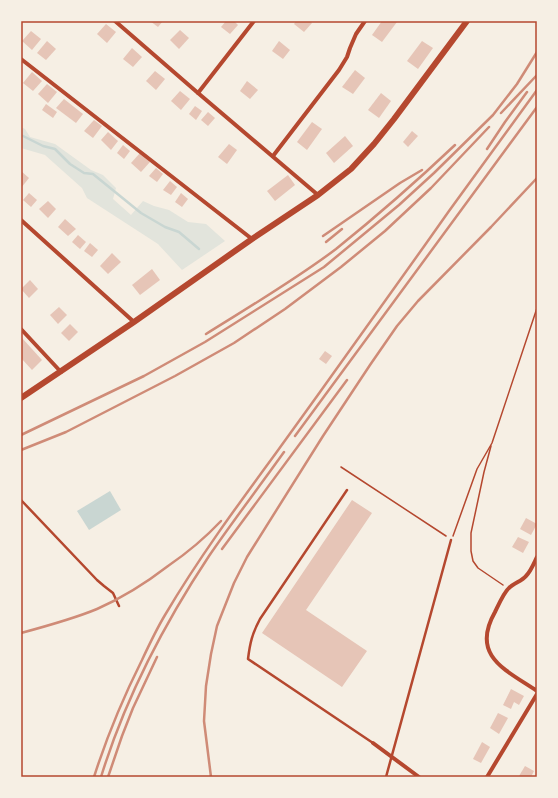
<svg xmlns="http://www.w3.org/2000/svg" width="558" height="798" viewBox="0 0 558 798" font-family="'Fira Sans',sans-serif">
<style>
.green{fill:#e2e4dc}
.water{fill:#c9d6d2}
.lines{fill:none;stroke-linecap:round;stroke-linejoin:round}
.stream{stroke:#c9d6d2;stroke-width:2.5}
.building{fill:#e6c5b7}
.path{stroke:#b5482f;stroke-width:1.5}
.service{stroke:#b5482f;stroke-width:2.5}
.minor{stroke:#b5482f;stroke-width:4}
.tertiary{stroke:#b5482f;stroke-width:6}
.rail{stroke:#cf8b77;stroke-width:2.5}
.neatline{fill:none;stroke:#b5482f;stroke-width:1.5}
</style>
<rect width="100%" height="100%" fill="#f6efe4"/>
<path class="green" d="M21,127L25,129L30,137L55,144L91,170L103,175L116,188L113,199L131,215L143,201L154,206L169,210L188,222L206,224L225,241L182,270L158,244L87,198L82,188L45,155L21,148Z"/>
<path class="water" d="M110,491L121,510L89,530L77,511Z"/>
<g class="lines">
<path class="stream" d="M21,135L43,146L55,149L70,164L84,173L93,174L141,213L165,227L179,232L199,249"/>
</g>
<g class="building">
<path d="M150,21H163L158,27Z"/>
<path d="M226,21H234L238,25L230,34L221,27Z"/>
<path d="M296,21H310L312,23L304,32L294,24Z"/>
<path d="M382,21H396L397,22L382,42L372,35Z"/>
<path d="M106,24L116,32L107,43L97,34Z"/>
<path d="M180,30L189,38L179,49L170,40Z"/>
<path d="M31,31L41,39L32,50L22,41Z"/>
<path d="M47,41L56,49L46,60L37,53Z"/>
<path d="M279,41L290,50L283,59L272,51Z"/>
<path d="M422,41L433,48L418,69L407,61Z"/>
<path d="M132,48L142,57L133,67L123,59Z"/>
<path d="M355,70L365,78L353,94L342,87Z"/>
<path d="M155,71L165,79L156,90L146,81Z"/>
<path d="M32,72L42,81L33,91L23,83Z"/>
<path d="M247,81L258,90L250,99L240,91Z"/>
<path d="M47,84L57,92L48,103L38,94Z"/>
<path d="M180,91L190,99L181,110L171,101Z"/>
<path d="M381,93L391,101L379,118L368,110Z"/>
<path d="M64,99L83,114L76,123L56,108Z"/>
<path d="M46,104L57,112L53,118L42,110Z"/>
<path d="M195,106L202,111L196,120L189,114Z"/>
<path d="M208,112L215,118L208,126L201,120Z"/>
<path d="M94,120L102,126L93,138L84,131Z"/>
<path d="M312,122L322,129L307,150L297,142Z"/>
<path d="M412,131L418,136L408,147L403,142Z"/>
<path d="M108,132L118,141L111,150L101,140Z"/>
<path d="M345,136L353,146L334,163L326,153Z"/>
<path d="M229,144L237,150L227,164L218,157Z"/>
<path d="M123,145L130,151L124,159L117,153Z"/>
<path d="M140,153L150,162L141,172L131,163Z"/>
<path d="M156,168L163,174L157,182L149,176Z"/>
<path d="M21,171L29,178L21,188Z"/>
<path d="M288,175L295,185L275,201L267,191Z"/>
<path d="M170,181L177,187L171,195L163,190Z"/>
<path d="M29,193L37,200L31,207L23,200Z"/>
<path d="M181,193L188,199L182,207L175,202Z"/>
<path d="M48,201L56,209L48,218L39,209Z"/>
<path d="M65,219L76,229L68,236L58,227Z"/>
<path d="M78,235L86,242L80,249L72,242Z"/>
<path d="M90,243L98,250L92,257L84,251Z"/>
<path d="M112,253L121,262L108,274L100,266Z"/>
<path d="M152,269L160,280L140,295L132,285Z"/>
<path d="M30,280L38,289L29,298L21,289Z"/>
<path d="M59,307L67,315L58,324L50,315Z"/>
<path d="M70,324L78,332L69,341L61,333Z"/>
<path d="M22,338L42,360L32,370L21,358V339Z"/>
<path d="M325,351L332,356L326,364L319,359Z"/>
<path d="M352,500L372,513L306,610L367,651L342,687L262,633Z"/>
<path d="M526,518L537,524L531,535L520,529Z"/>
<path d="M518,537L529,542L523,553L512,547Z"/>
<path d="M511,689L524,696L519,705L514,702L511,709L503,705Z"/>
<path d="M498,713L508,718L499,734L490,728Z"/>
<path d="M482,742L490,747L481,763L473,759Z"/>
<path d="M525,766L534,771L531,777H521L519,776Z"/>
</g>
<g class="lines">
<g class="path">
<path d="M491,446L484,472L471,533V551L473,561L478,568L503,585"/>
<path d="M341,467L446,536"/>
<path d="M453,536L477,469L492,443L537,308"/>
</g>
<g class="service">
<path d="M347,490L260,619C252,634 250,643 248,659L373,743"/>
<path d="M21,500L97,580L104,586L113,593L119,606"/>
<path d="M386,777L451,540"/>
</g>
<g class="minor">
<path d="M115,21L198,93L318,195"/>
<path d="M21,59L252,239"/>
<path d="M198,93L254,21"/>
<path d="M273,156L339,70L347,57L350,48L356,34L365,21"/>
<path d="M21,220L134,322"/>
<path d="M21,329L61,372"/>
<path d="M537,557C534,563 531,571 526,576C522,581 514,583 509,588C504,592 498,606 495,612C470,656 506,670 537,691"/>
<path d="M373,743L419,777"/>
<path d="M487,777L537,694"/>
</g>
<path class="tertiary" d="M21,398L134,322L252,239L318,195L351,169L374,144L394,119L467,21"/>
<g class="rail">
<path d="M501,113L537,75"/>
<path d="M487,149L505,122L527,92"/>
<path d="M323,236L400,183L422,170"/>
<path d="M326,242L342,229"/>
<path d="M206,334C249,307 295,280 336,249C377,216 417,181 455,145"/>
<path d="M21,435L144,376L205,342L324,267L399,205L434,173L493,115L517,84L537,52"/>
<path d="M295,436L537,107"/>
<path d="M21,450L66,432L175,376L234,343L285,309L341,267L385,231L431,188L489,127"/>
<path d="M222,549L347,380"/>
<path d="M21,633C47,626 73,619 97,609C122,598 146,583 168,566C187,553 205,538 221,521"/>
<path d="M94,777C107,736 123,698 142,660C149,645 156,630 165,615C198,559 237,506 276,453C326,384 375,315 425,245L449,211L537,90"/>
<path d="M101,777C125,699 164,624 209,556C233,521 259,487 284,452"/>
<path d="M108,777L122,736L133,708L157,657"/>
<path d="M211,777L204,721L206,686L211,654L217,626L234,583L247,557L323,436L370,365L397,326L418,301L491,227L537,178"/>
</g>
</g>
<rect width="558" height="798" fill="none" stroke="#f6efe4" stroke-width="44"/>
<rect x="22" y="22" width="514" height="754" class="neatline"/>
</svg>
